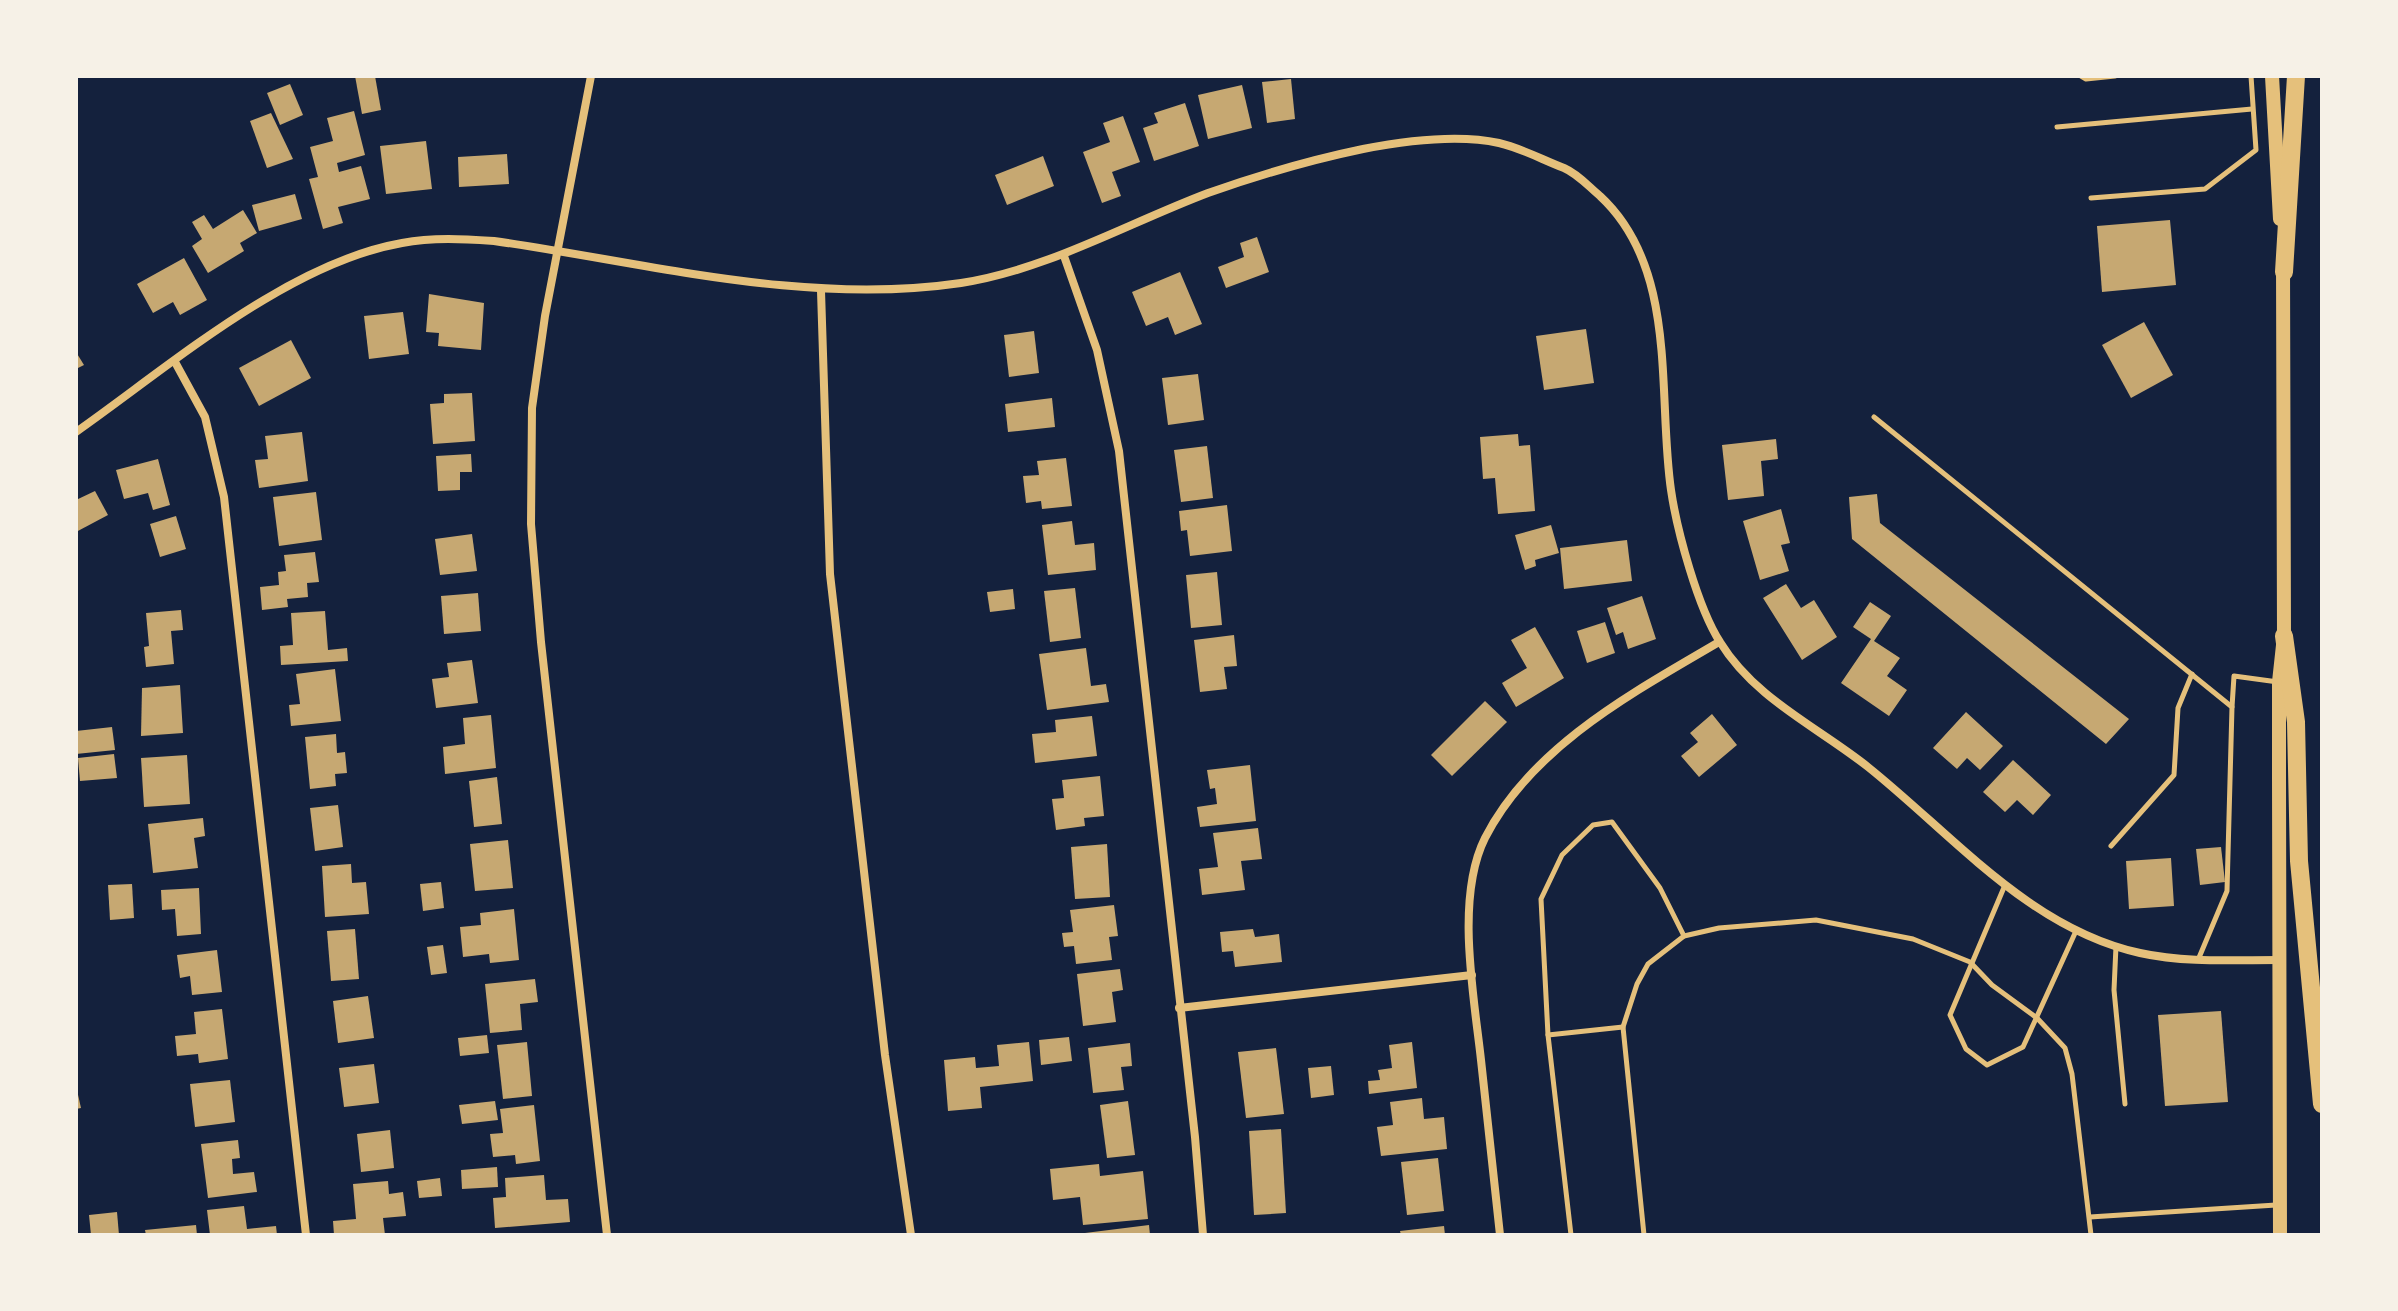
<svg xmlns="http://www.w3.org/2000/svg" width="2398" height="1311" viewBox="0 0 2398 1311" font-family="Commissioner,sans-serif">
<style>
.building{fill:#c6a872}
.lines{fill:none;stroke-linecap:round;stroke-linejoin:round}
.service{stroke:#e5c07b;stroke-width:5}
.minor{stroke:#e5c07b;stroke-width:8}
.secondary{stroke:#e5c07b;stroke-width:14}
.motorway{stroke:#e5c07b;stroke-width:18}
</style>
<rect width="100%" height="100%" fill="#14213d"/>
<g class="building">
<path d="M355,76H375L381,110L362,114Z"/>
<path d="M1291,79L1295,119L1267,123L1262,82Z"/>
<path d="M290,84L303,115L280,125L267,93Z"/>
<path d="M1242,85L1252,128L1208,139L1198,95Z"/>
<path d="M1185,103L1199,146L1154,161L1143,128L1158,123L1154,113Z"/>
<path d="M354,111L365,155L337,163L339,172L361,166L370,199L338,207L343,223L323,229L309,179L318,177L310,147L333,141L327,118Z"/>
<path d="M271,113L293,159L267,168L250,121Z"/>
<path d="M1123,116L1140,162L1112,172L1121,196L1102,203L1083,152L1110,142L1103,123Z"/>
<path d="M426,141L432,189L386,194L380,146Z"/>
<path d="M507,154L509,184L459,187L458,157Z"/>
<path d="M1043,156L1054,186L1007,205L995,175Z"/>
<path d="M295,194L302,219L259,231L252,205Z"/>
<path d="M243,210L257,233L240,243L244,251L208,273L192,246L202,239L192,222L204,215L213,229Z"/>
<path d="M2170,220L2176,285L2102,292L2097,226Z"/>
<path d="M1257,237L1269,272L1226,288L1218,267L1244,257L1240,243Z"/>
<path d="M184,258L207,300L180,315L173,302L153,313L137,284Z"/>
<path d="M1180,272L1202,324L1175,335L1168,317L1146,326L1132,292Z"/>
<path d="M429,294L484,303L481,350L438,346L439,333L426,332Z"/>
<path d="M403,312L409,354L369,359L364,316Z"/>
<path d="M2144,322L2173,375L2131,398L2102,345Z"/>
<path d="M1586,329L1594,383L1544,390L1536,336Z"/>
<path d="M1034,331L1039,373L1009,377L1004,335Z"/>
<path d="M291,340L311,378L259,406L239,368Z"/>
<path d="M76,352L84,365L76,369Z"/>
<path d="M1198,374L1204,420L1168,425L1162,378Z"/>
<path d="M472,393L475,441L433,444L430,404L444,403V394Z"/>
<path d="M1052,398L1055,427L1008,432L1005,404Z"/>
<path d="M302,432L308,481L259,488L255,460L268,459L265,436Z"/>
<path d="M1518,434L1519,446L1530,445L1535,511L1498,514L1495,478L1483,479L1480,437Z"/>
<path d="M1776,439L1778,459L1761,461L1764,496L1728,500L1722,445Z"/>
<path d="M1207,446L1213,498L1181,502L1174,450Z"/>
<path d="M471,454L472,472H460V490L438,491L436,456Z"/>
<path d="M1066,458L1072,506L1042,509L1041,501L1026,503L1023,476L1039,475L1037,461Z"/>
<path d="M158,459L170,505L153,510L148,493L124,499L116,470Z"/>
<path d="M95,491L108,515L76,532V500Z"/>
<path d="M316,492L322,540L279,546L273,497Z"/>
<path d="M1877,494L1880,523L2129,719L2106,744L1852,539L1849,497Z"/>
<path d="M1227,505L1232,551L1190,556L1187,530L1181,531L1179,511Z"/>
<path d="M1781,509L1790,543L1781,545L1789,571L1760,580L1743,521Z"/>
<path d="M176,516L186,549L160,557L150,524Z"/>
<path d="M1072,521L1075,545L1094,543L1096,570L1048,575L1042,525Z"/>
<path d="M1551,525L1559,553L1535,560L1536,566L1525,570L1515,535Z"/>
<path d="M472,534L477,571L440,575L435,539Z"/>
<path d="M1627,540L1632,581L1564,589L1560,548Z"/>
<path d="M315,552L319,582L307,583L308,597L287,599L288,607L262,610L260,587L279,585L278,572L286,571L284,555Z"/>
<path d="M1217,572L1222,625L1191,628L1186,575Z"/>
<path d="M1786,584L1801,608L1814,600L1837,637L1802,660L1763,598Z"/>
<path d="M1075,588L1081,638L1050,642L1044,591Z"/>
<path d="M1013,589L1015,609L990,612L987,592Z"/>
<path d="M478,593L481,631L444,634L441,596Z"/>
<path d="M1642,596L1656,639L1628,649L1623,632L1616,635L1607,608Z"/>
<path d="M1870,602L1891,616L1874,641L1900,658L1887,676L1907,690L1889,716L1841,683L1871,639L1853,627Z"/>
<path d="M181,610L183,630L171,631L174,664L146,667L144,647L149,646L146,613Z"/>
<path d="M325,611L328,650L347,648L348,661L281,665L280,646L293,645L291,613Z"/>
<path d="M1605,622L1615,653L1587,663L1577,631Z"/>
<path d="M1535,627L1564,678L1516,707L1502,683L1527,668L1511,640Z"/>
<path d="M1234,635L1237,666L1224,667L1227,689L1200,692L1194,640Z"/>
<path d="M1086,648L1091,686L1106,684L1109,702L1047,710L1039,654Z"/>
<path d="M472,660L478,703L436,708L432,679L449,677L447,663Z"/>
<path d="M335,669L341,721L291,726L289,705L300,704L296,674Z"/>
<path d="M180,685L183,733L141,736L142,688Z"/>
<path d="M1485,701L1507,722L1452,776L1431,755Z"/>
<path d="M1966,712L2003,746L1980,770L1967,758L1957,769L1933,748Z"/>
<path d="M1712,714L1737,745L1699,777L1681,756L1698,742L1690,733Z"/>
<path d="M491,715L496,768L445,774L443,747L465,744L463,718Z"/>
<path d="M1092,716L1097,756L1035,763L1032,734L1056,732L1055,720Z"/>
<path d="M112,727L115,750L76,754V731Z"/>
<path d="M336,734L337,753L345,752L347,773L335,774L336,786L310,789L305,737Z"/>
<path d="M114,754L117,778L80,781L78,758Z"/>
<path d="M187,755L190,804L144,807L141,758Z"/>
<path d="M2013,760L2051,795L2033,815L2017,800L2005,812L1983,792Z"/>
<path d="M1250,765L1256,821L1200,827L1197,807L1217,804L1215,788L1210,789L1207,770Z"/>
<path d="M1100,776L1104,816L1084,818L1085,826L1056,830L1052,799L1064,798L1062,780Z"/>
<path d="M497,777L502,824L474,827L469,781Z"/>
<path d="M338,805L343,847L315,851L310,808Z"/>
<path d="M203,818L205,836L194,838L198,868L153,873L148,824Z"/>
<path d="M1258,828L1262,859L1241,861L1245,890L1202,895L1199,869L1218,867L1213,833Z"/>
<path d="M508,840L513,888L475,891L470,844Z"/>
<path d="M1107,844L1110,897L1075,899L1071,847Z"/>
<path d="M2221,847L2225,882L2200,885L2196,849Z"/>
<path d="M2171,858L2174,906L2129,909L2126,861Z"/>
<path d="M351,864L352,883L366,882L369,914L325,917L322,866Z"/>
<path d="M441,882L444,908L423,911L420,884Z"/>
<path d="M132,884L134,918L110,920L108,885Z"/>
<path d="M199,888L201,934L177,936L175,909L162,910L161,890Z"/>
<path d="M1114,905L1118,936L1109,937L1112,960L1076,964L1074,946L1064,947L1062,933L1073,932L1070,910Z"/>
<path d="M514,909L519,960L490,963L489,954L463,957L460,927L481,925L480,913Z"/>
<path d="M355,929L359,979L331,981L327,931Z"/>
<path d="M1253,929L1255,937L1279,934L1282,962L1235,967L1233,951L1222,952L1220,932Z"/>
<path d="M443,945L447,973L431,975L427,947Z"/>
<path d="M217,950L222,992L192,995L190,976L180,978L177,955Z"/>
<path d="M1120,969L1123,990L1112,992L1116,1022L1083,1026L1077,974Z"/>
<path d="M535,979L538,1002L520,1004L522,1030L490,1033L485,984Z"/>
<path d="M368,996L374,1038L338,1043L333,1001Z"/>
<path d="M222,1009L228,1059L199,1063L198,1054L177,1056L175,1036L196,1034L194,1012Z"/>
<path d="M2221,1011L2228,1102L2165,1106L2158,1015Z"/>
<path d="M487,1035L489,1053L460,1056L458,1038Z"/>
<path d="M1069,1037L1072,1061L1041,1065L1039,1040Z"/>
<path d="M527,1042L532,1096L503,1099L497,1045Z"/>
<path d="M1029,1042L1033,1081L980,1087L982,1108L948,1111L944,1060L975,1057L976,1068L999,1066L997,1045Z"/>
<path d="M1412,1042L1417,1088L1369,1094L1368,1081L1380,1080L1378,1070L1392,1068L1389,1045Z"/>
<path d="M1130,1043L1132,1066L1121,1067L1124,1090L1093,1093L1088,1048Z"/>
<path d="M1276,1048L1284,1114L1246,1118L1238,1052Z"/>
<path d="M374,1064L379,1103L344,1107L339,1068Z"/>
<path d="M1331,1066L1334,1095L1311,1098L1308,1068Z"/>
<path d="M230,1080L235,1122L195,1127L190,1084Z"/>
<path d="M76,1086L81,1108L76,1109Z"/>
<path d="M1422,1098L1424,1119L1444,1117L1447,1149L1381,1156L1377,1127L1393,1125L1390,1102Z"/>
<path d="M495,1101L498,1120L462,1124L459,1105Z"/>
<path d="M1128,1101L1135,1155L1107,1158L1100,1105Z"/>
<path d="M534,1105L540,1161L516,1164L515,1155L493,1157L490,1134L503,1133L500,1109Z"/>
<path d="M1281,1129L1286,1213L1254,1215L1249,1131Z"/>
<path d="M390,1130L394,1168L361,1172L357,1134Z"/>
<path d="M238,1140L240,1158L232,1159L233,1174L254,1172L257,1192L208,1198L201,1144Z"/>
<path d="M1438,1158L1444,1211L1407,1215L1401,1162Z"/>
<path d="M1099,1164L1100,1176L1143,1171L1148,1219L1083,1225L1080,1197L1053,1200L1050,1169Z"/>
<path d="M497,1167L498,1187L462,1189L461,1170Z"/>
<path d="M544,1175L546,1200L568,1199L570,1222L495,1228L493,1198L506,1197L505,1178Z"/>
<path d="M440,1178L442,1196L419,1198L417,1181Z"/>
<path d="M388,1181L389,1194L403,1192L406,1216L383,1218L385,1235H334L333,1221L356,1219L353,1184Z"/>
<path d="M244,1206L247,1229L276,1226L277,1235H210L207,1210Z"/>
<path d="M117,1212L119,1235H91L89,1215Z"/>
<path d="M196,1225L197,1235H146L145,1230Z"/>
<path d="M1149,1225L1150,1235H1085V1233Z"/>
<path d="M1444,1226L1445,1235H1401L1400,1231Z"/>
</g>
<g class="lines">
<g class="service">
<path d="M2081,76L2086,79L2115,76"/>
<path d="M2057,127L2252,109"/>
<path d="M2091,198L2205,189L2256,150L2251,76"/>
<path d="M1874,417L2232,707L2227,891L2198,960"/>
<path d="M2232,707L2234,676L2278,682"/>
<path d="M2111,846L2174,775L2178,708L2192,674"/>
<path d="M2005,885L1950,1015L1966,1049L1987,1065L2023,1047L2076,931"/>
<path d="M2116,946L2114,990L2125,1104"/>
<path d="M1548,1035L1623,1027"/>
<path d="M2090,1217L2276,1205"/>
<path d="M1571,1235L1548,1035L1541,899L1562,855L1593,825L1612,822L1660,888L1684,936"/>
<path d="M1644,1235L1623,1027L1637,984L1648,964L1684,936L1719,928L1816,920L1913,939L1970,962L1992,985L2037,1018L2065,1048L2072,1074L2091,1235"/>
</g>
<g class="minor">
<path d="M591,76L545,316L532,408L531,524L541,642L607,1235"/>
<path d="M1064,256L1097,350L1119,451L1195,1137L1203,1235"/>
<path d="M821,291L830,574L885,1055L911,1235"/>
<path d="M175,362L205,417L224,497L306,1235"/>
<path d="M76,432C170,366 288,263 402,243C433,237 464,239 494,241C648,263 805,306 961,283C1049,269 1126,224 1208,193C1259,175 1310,160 1363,149C1404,141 1458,134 1499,143C1521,148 1543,160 1564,168C1578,174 1588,186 1600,196C1679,269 1657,394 1671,490C1677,531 1698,608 1720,642C1755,699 1818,727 1868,767C1953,835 2030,929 2140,953C2185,963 2232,960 2278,960"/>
<path d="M1179,1008L1472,975"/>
<path d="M1500,1235C1494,1177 1487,1118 1481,1060C1474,996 1455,898 1485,838C1532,746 1634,692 1719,642"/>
</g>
<g class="secondary">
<path d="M2272,76L2280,219"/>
<path d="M2280,1235L2279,777V682L2284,636L2283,264"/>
</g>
<g class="motorway">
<path d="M2284,272L2296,76"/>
<path d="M2284,636L2296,722L2299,861L2322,1104"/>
</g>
</g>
<rect width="2398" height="1311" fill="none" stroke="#f6f1e7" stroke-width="156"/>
</svg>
